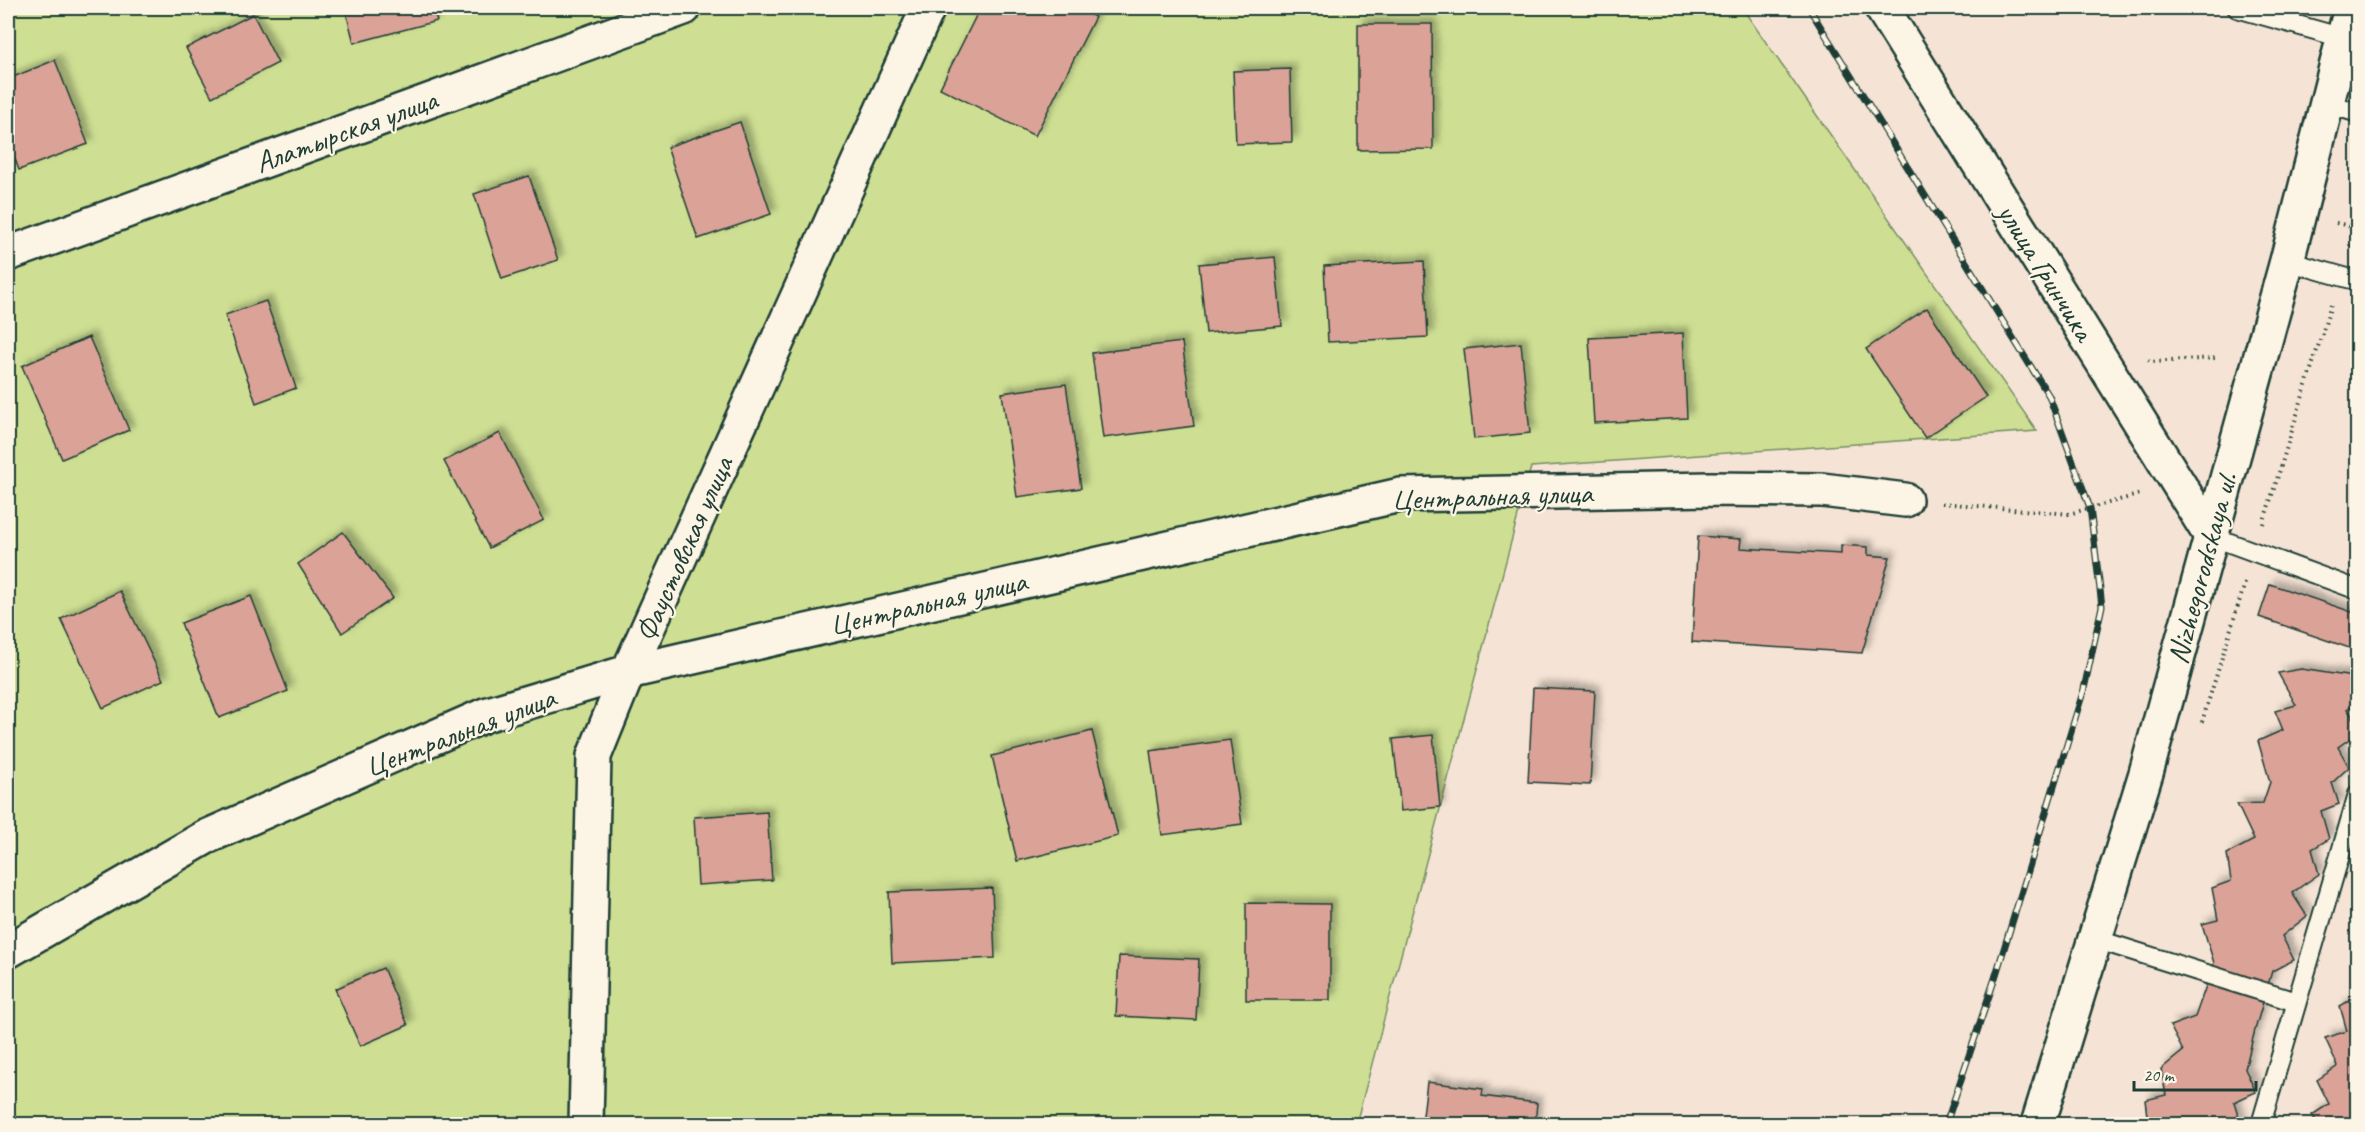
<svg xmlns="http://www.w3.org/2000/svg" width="2365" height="1132" viewBox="0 0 2365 1132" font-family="Caveat,sans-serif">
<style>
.green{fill:#cedf93;stroke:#768e64;stroke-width:1.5}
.building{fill:#dba297;stroke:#1f3d34;stroke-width:1.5;filter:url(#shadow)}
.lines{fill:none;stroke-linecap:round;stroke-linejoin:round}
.lane-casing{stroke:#1f3d34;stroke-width:22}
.street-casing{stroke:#1f3d34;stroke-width:38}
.secondary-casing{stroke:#1f3d34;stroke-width:38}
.path{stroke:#1f3d34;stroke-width:4;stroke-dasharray:1.5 4.5;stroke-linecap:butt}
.lane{stroke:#fcf5e5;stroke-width:18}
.street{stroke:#fcf5e5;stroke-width:33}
.secondary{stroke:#fcf5e5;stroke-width:33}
.rail-casing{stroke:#1f3d34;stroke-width:7}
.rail{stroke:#fcf5e5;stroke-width:4.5;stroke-dasharray:14;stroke-linecap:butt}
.labels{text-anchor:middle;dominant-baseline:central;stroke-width:4.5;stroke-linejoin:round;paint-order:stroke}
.street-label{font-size:30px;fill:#1f3d34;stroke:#fcf5e5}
</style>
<defs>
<filter id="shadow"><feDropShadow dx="5.5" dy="-5.5" stdDeviation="3" flood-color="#0004"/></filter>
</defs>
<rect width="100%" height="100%" fill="#f5e4d5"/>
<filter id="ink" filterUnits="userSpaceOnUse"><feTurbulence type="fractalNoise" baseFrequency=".0167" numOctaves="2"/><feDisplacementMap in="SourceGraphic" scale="12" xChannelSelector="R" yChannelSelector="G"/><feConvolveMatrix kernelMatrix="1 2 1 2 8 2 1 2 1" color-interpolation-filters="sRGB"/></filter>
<g filter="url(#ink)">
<path class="green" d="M8,8H1742L2037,431L1531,467L1356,1124H8Z"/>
<g class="building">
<path d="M345,8H433L437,21L354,43Z"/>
<path d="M980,8H1077L1095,17L1035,136L940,88Z"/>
<path d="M253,14L278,63L212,97L186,48Z"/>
<path d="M1358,24H1432L1433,149L1358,150Z"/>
<path d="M55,60L88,144L19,170L8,140V79Z"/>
<path d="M1290,69L1292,142L1236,144L1233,71Z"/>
<path d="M740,122L771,214L698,239L667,147Z"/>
<path d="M529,176L558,260L502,279L474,194Z"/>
<path d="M1275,257L1282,326L1206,333L1199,264Z"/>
<path d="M1424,261L1428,337L1328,342L1324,266Z"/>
<path d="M266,301L296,388L256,403L225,315Z"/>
<path d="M1927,308L1986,397L1925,438L1866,349Z"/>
<path d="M1683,333L1687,418L1594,423L1589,338Z"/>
<path d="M89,337L129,430L62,459L22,366Z"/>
<path d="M1182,342L1194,426L1103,438L1092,353Z"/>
<path d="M1521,343L1530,433L1474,439L1464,349Z"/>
<path d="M1066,384L1081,488L1017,497L1002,393Z"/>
<path d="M500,433L544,520L489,548L444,461Z"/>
<path d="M343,532L393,598L342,633L298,564Z"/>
<path d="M1698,536L1741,539L1740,548L1841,554V545L1868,547V555L1890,557L1862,653L1692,642Z"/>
<path d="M2270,584L2358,614V651L2259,617Z"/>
<path d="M120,591L163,680L103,708L61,619Z"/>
<path d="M251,596L288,691L219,718L181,623Z"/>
<path d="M2301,669L2353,677L2358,684V701L2347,709L2358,724V733L2338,747L2349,767L2332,783L2339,804L2321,811L2329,839L2312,849L2319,874L2292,893L2307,916L2282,936L2294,960L2272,971L2255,1030L2245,1069L2256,1092L2234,1102L2241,1124H2148L2145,1100L2166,1095L2161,1069L2183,1051L2170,1026L2195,1017L2214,963L2202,924L2218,920L2212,888L2231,881L2227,854L2254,840L2237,804L2263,803L2270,782L2258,741L2283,730L2275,711L2296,705L2278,673Z"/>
<path d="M1533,688L1595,691L1590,785L1528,782Z"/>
<path d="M1092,731L1118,836L1017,861L992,756Z"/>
<path d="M1433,735L1440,807L1401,811L1393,739Z"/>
<path d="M1230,740L1242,824L1162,835L1150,751Z"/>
<path d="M767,812L772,880L698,885L694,817Z"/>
<path d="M992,888L995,958L892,963L889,892Z"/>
<path d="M1246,903L1330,904V1000H1246Z"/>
<path d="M1119,956L1199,959L1196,1020L1116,1016Z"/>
<path d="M383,968L408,1025L360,1046L335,989Z"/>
<path d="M2358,995V1124H2318L2312,1115L2329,1104L2317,1080L2338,1066L2325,1038L2347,1031L2340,1006Z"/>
<path d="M1427,1082L1483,1089L1482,1096L1537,1103L1535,1124H1422Z"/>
</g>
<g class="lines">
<g class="lane-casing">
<g id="lane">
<path d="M2237,8L2343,38"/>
<path d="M2326,103L2358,113"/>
<path d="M2287,261L2358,281"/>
<path d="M2211,536L2358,590"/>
<path d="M2095,939L2296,1002"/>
<path d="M2261,1124L2358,794"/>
</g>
</g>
<g class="street-casing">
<g id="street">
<path d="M1882,8L2211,536"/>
<path d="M8,254L684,8"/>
<path d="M8,951L206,837L485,715L628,672L711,653L1400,495L1710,489L1822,490L1905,500"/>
<path d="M586,1124L594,756L628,672L928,8"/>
</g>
</g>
<g class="secondary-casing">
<path id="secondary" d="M2038,1124L2146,773L2287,261L2351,8"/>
</g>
<g class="path">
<path d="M2336,223L2356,227"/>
<path d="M2350,246L2358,221"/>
<path d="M2148,360L2151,362L2215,358"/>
<path d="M1942,503L2069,514L2141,494"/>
<path d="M2263,524L2331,305"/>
<path d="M2202,722L2246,580"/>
</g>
<use href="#lane" class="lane"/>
<use href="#street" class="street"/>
<use href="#secondary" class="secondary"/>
<g class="rail-casing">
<path id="rail" d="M1809,8L2049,396L2090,508L2102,606L2084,689L1995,978L1946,1124"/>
</g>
<use href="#rail" class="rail"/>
</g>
</g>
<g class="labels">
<g class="street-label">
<text transform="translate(346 131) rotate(-20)">Алатырская улица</text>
<text transform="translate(2046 272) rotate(58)">улица Гринчика</text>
<text transform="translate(1492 496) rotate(-2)">Центральная улица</text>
<text transform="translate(684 549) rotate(-66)">Фаустовская улица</text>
<text transform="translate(2202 568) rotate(-75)">Nizhegorodskaya ul.</text>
<text transform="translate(928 603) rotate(-13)">Центральная улица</text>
<text transform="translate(460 732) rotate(-21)">Центральная улица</text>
</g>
</g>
<rect width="2365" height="1132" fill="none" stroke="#fcf5e5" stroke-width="30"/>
<rect x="15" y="15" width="2335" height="1102" fill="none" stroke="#1f3d34" stroke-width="2" filter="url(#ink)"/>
<path d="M2134 1081v9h122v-9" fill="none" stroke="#1f3d34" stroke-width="3"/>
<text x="2143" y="1081" font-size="18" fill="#1f3d34" stroke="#fcf5e5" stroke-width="4.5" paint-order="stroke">20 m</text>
</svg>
